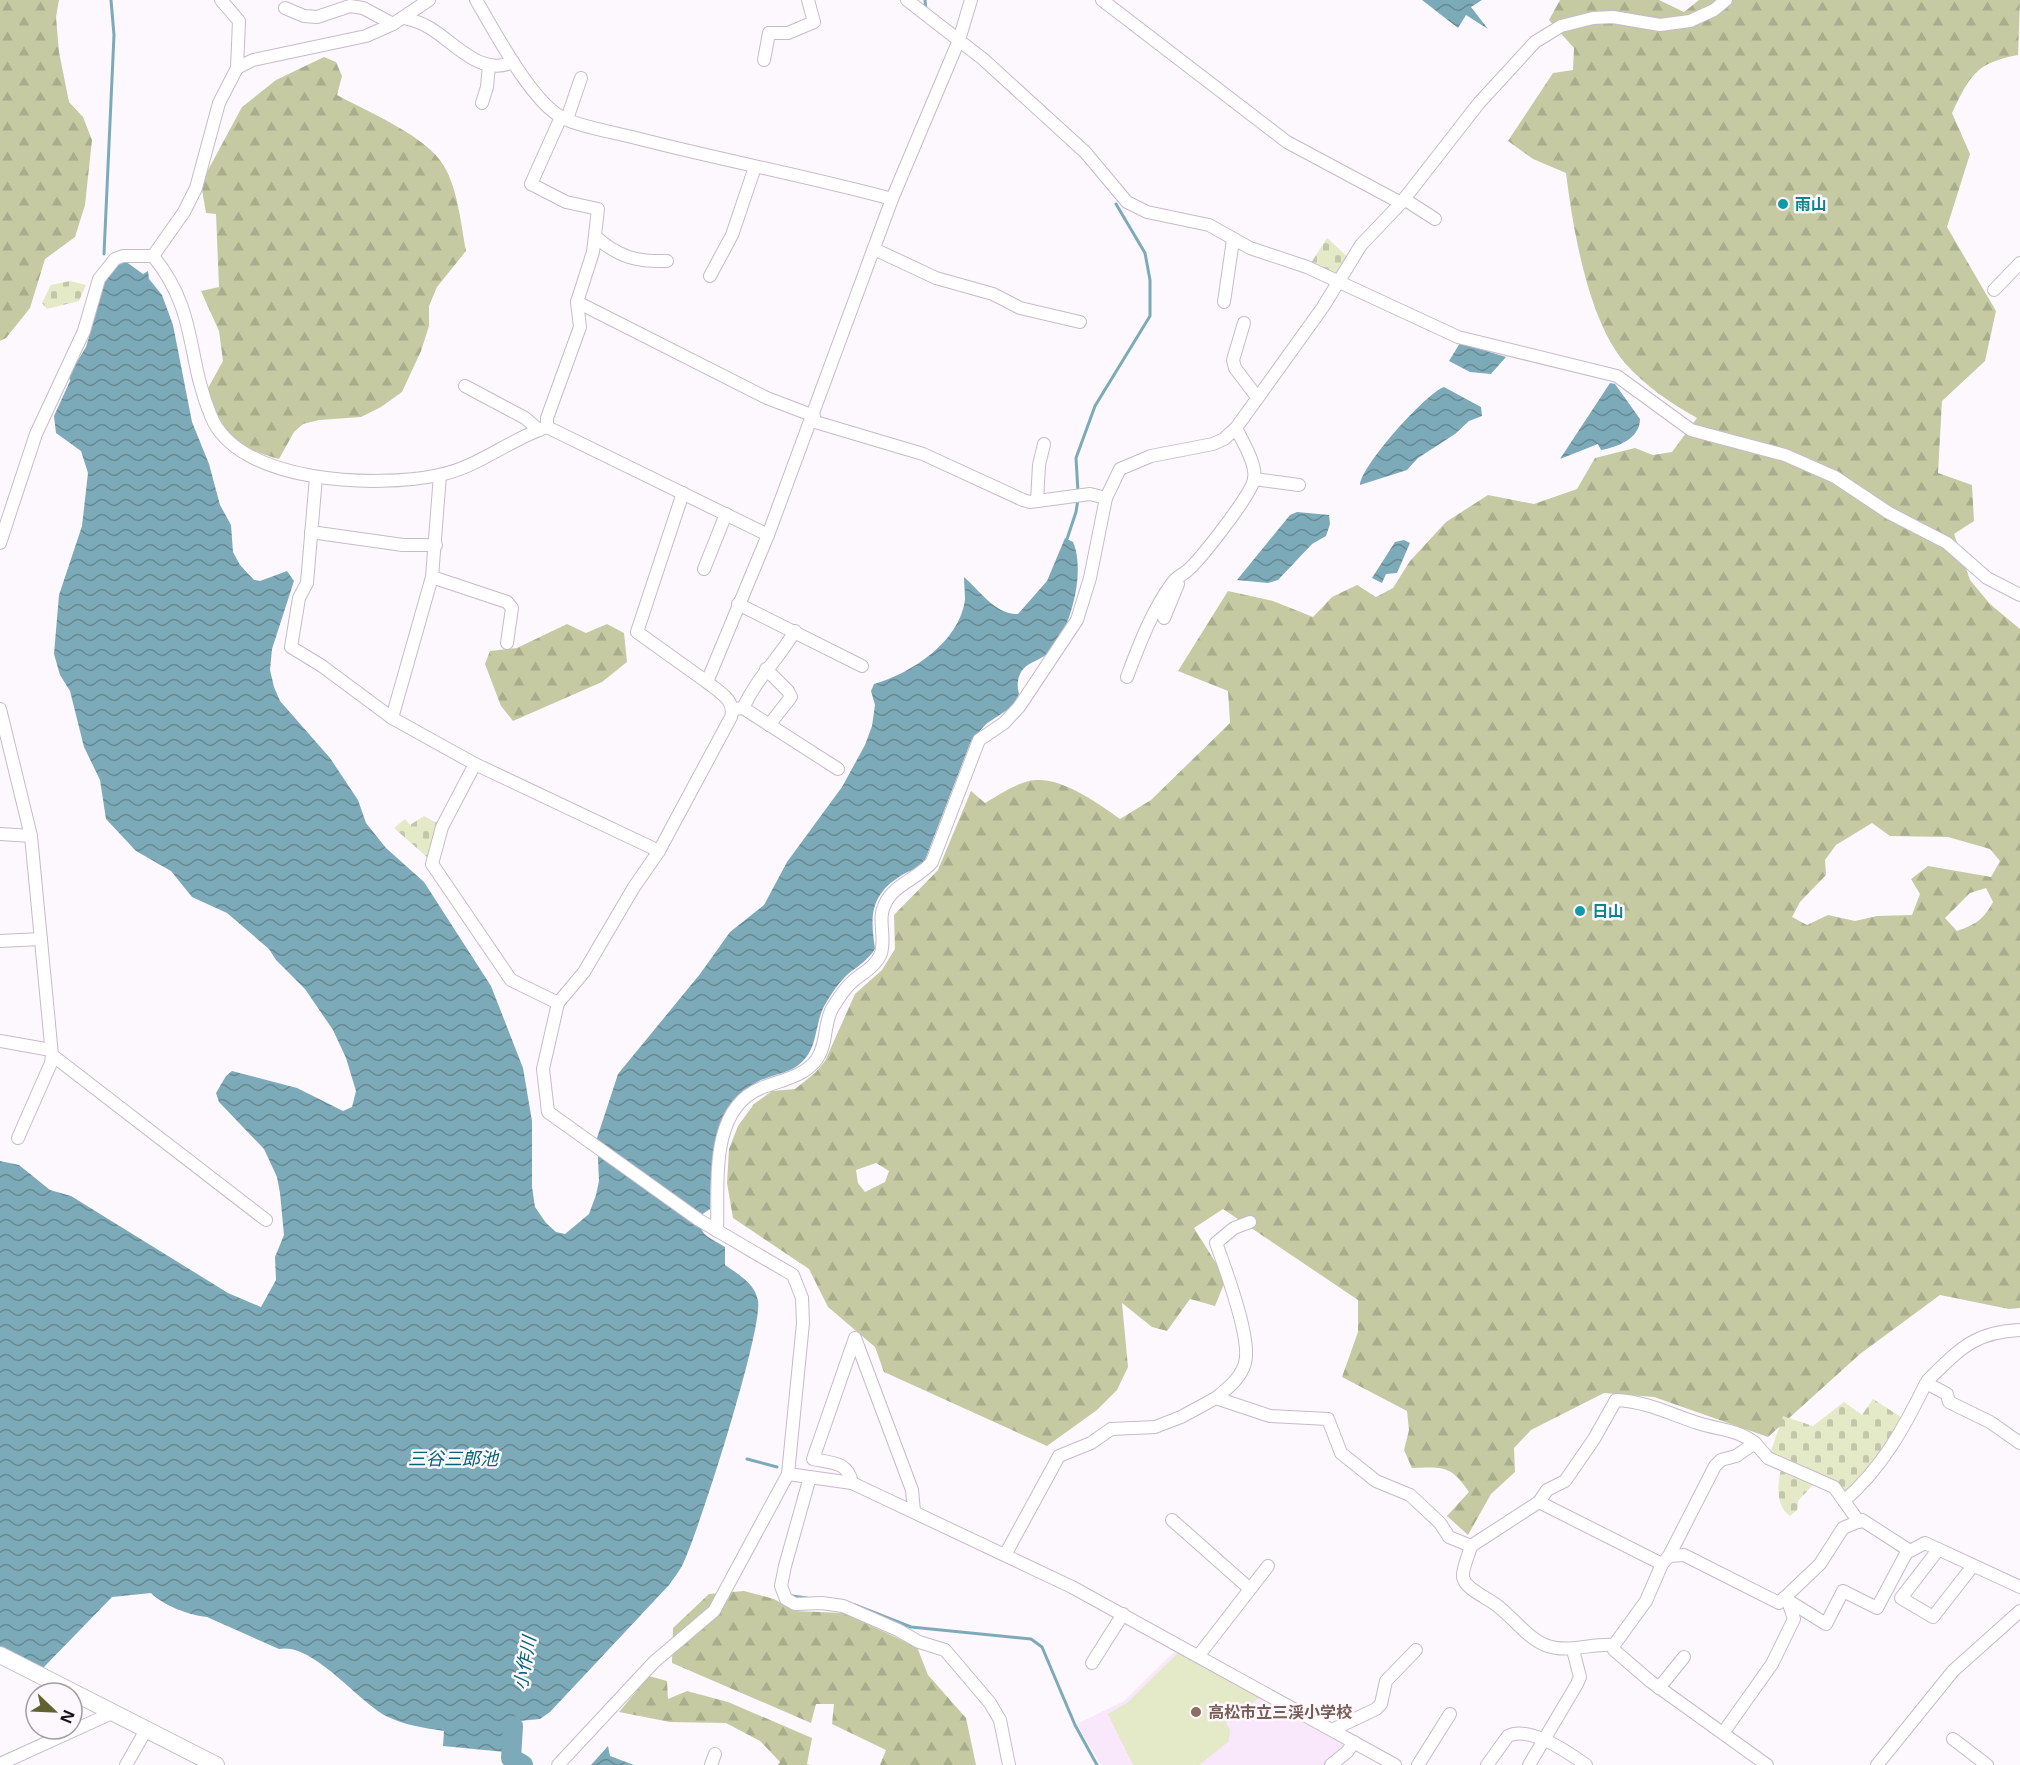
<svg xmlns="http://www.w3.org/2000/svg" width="2020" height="1765" viewBox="0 0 2020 1765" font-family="'Open Sans','Noto Sans JP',sans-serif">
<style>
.built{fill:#f9e7fb}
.forest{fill:url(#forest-firs);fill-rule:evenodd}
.cemetery{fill:url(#cemetery-stones)}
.green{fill:#e4e9c7}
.water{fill:url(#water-waves)}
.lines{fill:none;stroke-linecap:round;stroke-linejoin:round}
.stream{stroke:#7daab8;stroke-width:3}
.river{stroke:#7daab8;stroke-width:20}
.minor-casing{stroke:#c6bbc8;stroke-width:14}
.major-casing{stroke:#c6bbc8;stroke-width:18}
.minor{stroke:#fff;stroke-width:12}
.major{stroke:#fff;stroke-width:16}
.culture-dot{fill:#0f9aa8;stroke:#fdf8fe;stroke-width:2}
.education-dot{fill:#8d6e63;stroke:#fdf8fe;stroke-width:2}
.labels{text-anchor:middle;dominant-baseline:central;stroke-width:5;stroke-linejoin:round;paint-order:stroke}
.culture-label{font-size:16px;font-weight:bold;fill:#0d838f;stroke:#fdf8fe;text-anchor:start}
.education-label{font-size:16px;font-weight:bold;fill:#785e54;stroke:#fdf8fe;text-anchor:start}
.water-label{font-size:18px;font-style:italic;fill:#046277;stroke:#fdf8fe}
</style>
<defs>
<pattern id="forest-firs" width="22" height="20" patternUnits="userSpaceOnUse" patternTransform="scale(1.5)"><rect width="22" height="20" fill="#c5caa3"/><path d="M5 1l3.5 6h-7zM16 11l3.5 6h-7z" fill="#a8ad8c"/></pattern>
<pattern id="cemetery-stones" width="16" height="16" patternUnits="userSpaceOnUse" patternTransform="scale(1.5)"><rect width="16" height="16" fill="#e4e9c7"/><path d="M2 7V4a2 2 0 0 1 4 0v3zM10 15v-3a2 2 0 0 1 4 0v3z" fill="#c3c7aa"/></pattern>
<pattern id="water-waves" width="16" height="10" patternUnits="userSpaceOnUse" patternTransform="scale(1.5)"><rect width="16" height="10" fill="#7daab8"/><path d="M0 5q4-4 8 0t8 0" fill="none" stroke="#658995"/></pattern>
</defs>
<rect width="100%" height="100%" fill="#fdf8fe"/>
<path class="built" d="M1177,1649L1339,1739L1346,1750L1326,1765H1101L1077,1724L1124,1701Z"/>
<g class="forest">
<path d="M0,0H59L56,17L59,52L69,102L83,117L92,140L85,205L75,237L45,259L30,308L6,338L0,341Z"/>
<path d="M1560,0H1659L1684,12L1699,0H2020L2018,55C1975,63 1970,76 1952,113L1970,154L1947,227L1996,311L1985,361L1942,401L1938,473L1972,485L1974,521L1954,534L1970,580L1990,604L2020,629V1308L2009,1309L1940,1295L1860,1354L1768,1437L1654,1397L1604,1393L1531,1430L1514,1448L1515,1472L1491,1494L1468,1535L1447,1516L1469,1492C1451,1465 1443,1467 1412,1468L1404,1450L1409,1430L1407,1411L1342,1377L1358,1332V1300L1223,1209L1194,1228L1226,1279L1215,1306L1190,1299L1167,1331L1152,1327L1122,1303L1128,1367L1117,1390L1097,1410L1047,1446L884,1372L875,1347L828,1307L809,1269L733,1218L727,1183L729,1149L738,1126L754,1104L772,1091L795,1089L815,1073L825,1061L855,994L882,970L895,949L894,915L938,870L971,791L985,803C1000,794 1019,781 1036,780C1063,778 1100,804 1120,819L1151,800L1230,723L1228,691L1178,671L1228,591L1273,601L1313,617L1332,597L1357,585L1376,597L1393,588L1410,561L1446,522L1488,495L1534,504L1577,489L1595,458L1635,448L1653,455L1672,452L1697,418C1672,404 1645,386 1625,363C1588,320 1573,229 1566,173L1533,159L1508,141L1553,73L1573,70L1574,48L1549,20ZM1872,823L1890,836L1948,837L1990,849L2000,861L1991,877L1928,866L1911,879L1920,894L1912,915L1877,916L1855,921L1828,915L1807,925L1792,917L1800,902L1826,875L1825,860L1836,845ZM1986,888L1993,902C1984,919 1975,925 1957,931L1945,918L1970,893ZM876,1163L889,1171L885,1182L865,1192L858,1183L856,1170Z"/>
<path d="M324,57L336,62L342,76L337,95C368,112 427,136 444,166C458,190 461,224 466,251L437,287L429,306V326L421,351L402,392L381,407L361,417L319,420L303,424L294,432L279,459C234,447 223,432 207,390L223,361L219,331L201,291L219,287L216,214L206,213L202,190L207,172L242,107L276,80Z"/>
<path d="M567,624L586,633L607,624L624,633L627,662L602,682L513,721L501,706L485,664L490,651L517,648Z"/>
<path d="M744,1591L774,1599L795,1611L843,1613L917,1647L928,1675L966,1718L976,1765H880L886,1750L832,1724L834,1704H816L811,1723L672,1663L673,1628L709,1594Z"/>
<path d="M649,1676L667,1681L668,1699L687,1691L728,1702L812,1738L807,1764L810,1765H778L780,1762L760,1741L726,1723L670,1722L619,1712Z"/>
</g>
<g class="cemetery">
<path d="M1327,238L1348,257L1340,273L1335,276L1311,263Z"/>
<path d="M70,281L86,285L79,301L47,309L42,303L51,285Z"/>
<path d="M424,816L439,824L428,858L394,828L405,819L410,825Z"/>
<path d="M1873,1399L1904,1419L1866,1476L1843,1494L1820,1477L1798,1501V1509L1790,1516C1774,1505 1778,1481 1782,1464L1770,1454L1783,1416L1813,1426L1844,1402L1862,1415Z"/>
</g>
<path class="green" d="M1179,1652L1260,1697L1226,1723L1230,1730L1229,1741L1199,1765H1133L1108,1714L1127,1703Z"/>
<g class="water">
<path d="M1422,0H1482L1471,7L1488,29L1466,15L1458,28Z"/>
<path d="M125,261L143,274L148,271L149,279L162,295L173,325L192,422L209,464L220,505L231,525L233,552L240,565L254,580L260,581L287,571L294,581L272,649L270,670L274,687L280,701L330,758L358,800L366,823L386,848L424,882L491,986L523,1068L532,1121V1187L535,1207L546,1223L556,1232L565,1234L589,1214L596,1195L599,1181L597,1138L618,1074L700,974L730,932L764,905L787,862L842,787L865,745L872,726L875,705L871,691L874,684C912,673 959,642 965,600C965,592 964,584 964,577C980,591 996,615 1018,614L1047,581L1065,538L1073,542C1086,571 1071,632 1047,654C1039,661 1027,662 1021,672C1017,679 1017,687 1019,694L1013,706L986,724L971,741L925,860C917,869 911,870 902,875C870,895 870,915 875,949C867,961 858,966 848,974C840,981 831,994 826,1003C814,1022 819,1046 802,1062C790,1074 772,1074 757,1082C709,1110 712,1162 710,1209L701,1215C697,1236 710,1237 725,1247V1265C739,1275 755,1283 758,1301C763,1330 698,1534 682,1566C678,1573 673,1579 669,1585L550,1712L540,1719L519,1721L514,1753L443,1746L444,1731C424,1728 404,1725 386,1716C357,1700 312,1642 279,1649L207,1617C189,1615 164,1606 151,1593L112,1597L43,1668L0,1647V1161L19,1165L50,1190L71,1196L228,1293L261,1307L276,1280L275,1257L284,1235L280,1193L277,1177L264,1149L219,1102L216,1093L226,1076L232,1071L297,1088L343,1111L352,1107L356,1091L346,1058L333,1030L305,989L276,960L269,949L227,913L192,897L171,871L136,851L106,819L100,780L84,747L70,691L60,675L54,654L59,595L82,526L88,473L81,451L56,433L54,416L70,381L69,375L86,347L104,285L103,272L110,266Z"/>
<path d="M1460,343L1506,357L1491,374L1470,372L1449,361Z"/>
<path d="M1610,383L1615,384L1640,419C1640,439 1617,447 1601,450L1598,444L1560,459Z"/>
<path d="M1444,387L1481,407L1482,416L1469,421L1455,434L1418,458L1407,470L1360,485C1361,466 1425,394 1444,387Z"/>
<path d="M1297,512L1329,515L1330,524L1326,536L1312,544L1278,580L1268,583L1237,580L1290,515Z"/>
<path d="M1404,540L1410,543L1397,573L1386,574L1382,583L1372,578L1395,542Z"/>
<path d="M608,1746L610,1756L634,1765H591Z"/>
</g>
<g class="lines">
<g class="stream">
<path d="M925,0L926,10"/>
<path d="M104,254L114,35L111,0"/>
<path d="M1078,492L1076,458L1095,406L1150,316V280L1145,253L1116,204"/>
<path d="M1067,539L1076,512L1078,499"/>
<path d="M747,1459L777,1467"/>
<path d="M792,1596L807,1598"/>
<path d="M855,1605L911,1627L1031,1639L1042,1647L1075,1725L1097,1765"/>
</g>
<path class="river" d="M513,1726L511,1758L523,1765"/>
<g class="minor-casing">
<g id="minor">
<path d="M476,0C495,32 530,99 561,117C576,126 617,133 636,138C721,160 807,176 892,199"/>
<path d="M907,0L983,59L1085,152L1127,202L1147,212L1209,225L1250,248L1307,267L1458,337L1617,376L1691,430L1785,455L1835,477L1889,513L1947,543L1987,578L2020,595"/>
<path d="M1102,0L1287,142L1401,203"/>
<path d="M285,8L304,16L317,17L350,6L363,8L393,24"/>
<path d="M404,18C413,20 422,23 430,28C455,43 481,77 513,62"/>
<path d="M764,60L769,33H788L814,22L808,0"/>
<path d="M237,68L253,60L366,36L393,24L429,0"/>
<path d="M482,103L487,87L489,65"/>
<path d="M567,119L581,78"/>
<path d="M1404,199L1435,219"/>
<path d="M596,237C618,257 637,262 667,261"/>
<path d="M874,249L936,278L993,294L1020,308L1080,322"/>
<path d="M153,256C198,311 186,357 211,416C238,484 378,488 439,475C477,468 510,439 547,427L768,535"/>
<path d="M710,276L732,235L755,167"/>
<path d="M1994,290L2020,263"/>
<path d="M577,302L767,398L814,416"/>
<path d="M1224,302L1233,240"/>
<path d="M1244,323L1233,360L1235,368L1257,397"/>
<path d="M465,386L525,418L539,430"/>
<path d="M812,421L923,454L1023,500L1030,502L1090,494L1106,498"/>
<path d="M547,427V418L580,327L577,302L593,252L598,209L566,202L531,184L561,117"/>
<path d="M440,475L432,577L392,718L475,764L659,851"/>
<path d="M316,477L307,583L299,598L291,647L322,666L392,718"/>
<path d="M1254,479L1299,485"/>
<path d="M683,493L637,632L707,682"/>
<path d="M1037,501L1039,465L1044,444"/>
<path d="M311,532L403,545H436"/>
<path d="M0,543L36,434L84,331L99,279L115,259L123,256H153L184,212L196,188L219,103L237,68L239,21L221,0"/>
<path d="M704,569L726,514"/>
<path d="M432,577L507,602L512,608L507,643"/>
<path d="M738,604L862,666"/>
<path d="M1164,618L1178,584"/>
<path d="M766,669L788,691L791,697L769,725"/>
<path d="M1127,677C1139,645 1152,610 1173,582C1177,577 1182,575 1187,571C1200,560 1252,494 1254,479C1257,464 1242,441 1236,428"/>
<path d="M743,708C758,676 778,660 795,631"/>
<path d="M0,709L31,836L0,834"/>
<path d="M733,709L743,708L838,769"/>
<path d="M475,764L442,827L432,864L511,980L558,1003"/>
<path d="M31,836L52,1055L266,1220"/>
<path d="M0,941L41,939"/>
<path d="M0,1041L51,1050"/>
<path d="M18,1138L51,1063L52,1055"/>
<path d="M717,1231C719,1185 708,1110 761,1088C781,1080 804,1077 817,1059C828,1043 823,1023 833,1007C838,999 845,988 852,982C862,973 876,967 881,953C886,937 877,919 885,904C893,885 919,878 932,862L979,740L1004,723L1019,707L1077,620L1090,578L1106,498L1120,469L1151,456L1213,444L1224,439L1236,428L1323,307L1361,245L1401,203L1479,103L1535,42L1561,26L1593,18L1613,17L1660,25L1690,21L1714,10L1726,0"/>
<path d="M1928,1380C1960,1349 1974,1332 2020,1330"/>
<path d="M1216,1398C1228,1388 1241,1378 1245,1363C1252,1339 1225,1268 1216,1243L1234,1228L1250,1222"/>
<path d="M788,1474L852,1483L1072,1587L1395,1765"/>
<path d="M810,1477L785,1566L781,1586L786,1599L795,1604L822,1603L843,1606L898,1630L919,1642L945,1650L990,1703L1000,1720L1009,1765"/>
<path d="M852,1483C848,1462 833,1463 813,1459L855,1338L912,1490L914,1511"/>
<path d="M1844,1501C1882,1468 1904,1428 1926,1383L1947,1394L1949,1402L1990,1422L2020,1443"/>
<path d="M1539,1502L1547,1490L1565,1481L1594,1439L1616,1400C1645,1401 1670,1414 1698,1423C1719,1430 1737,1429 1755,1443"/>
<path d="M1172,1520L1250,1589"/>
<path d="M1471,1546C1469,1554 1462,1569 1463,1577C1465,1589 1486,1597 1495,1604C1512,1616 1526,1637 1545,1645C1567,1654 1591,1643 1614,1645"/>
<path d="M1938,1550L1901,1598L1933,1617L1972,1567"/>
<path d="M1005,1555L1059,1456L1091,1443L1111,1429L1155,1427L1181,1417L1216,1398L1270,1416L1328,1419L1341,1453L1376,1481L1410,1495L1440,1523L1449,1537L1471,1546L1539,1502L1662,1564L1669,1556L1684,1555L1779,1603L1820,1564L1843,1528L1862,1520L1910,1551L1925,1543L2020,1587"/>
<path d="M1669,1556L1715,1466L1721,1460L1736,1456L1755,1443L1768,1458L1834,1487L1859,1522"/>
<path d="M1662,1564L1646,1601L1614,1645V1650L1650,1681L1767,1765"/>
<path d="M1784,1598L1826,1624L1843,1591L1877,1608L1908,1550"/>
<path d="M1199,1655L1268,1566"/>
<path d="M1092,1663L1123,1614"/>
<path d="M1659,1688L1684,1657"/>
<path d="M1332,1730L1376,1709L1381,1704L1386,1681L1416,1650"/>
<path d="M1723,1733L1772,1664L1794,1619L1788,1601"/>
<path d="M1953,1739L1987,1765"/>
<path d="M0,1764L112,1713"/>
<path d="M126,1765L146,1730"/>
<path d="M558,1765L654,1662L714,1611L788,1474L803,1323L802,1298L793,1275L699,1220L548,1112L543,1069L558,1003L584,972L634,887L659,851L731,717C736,700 719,692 707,682L768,535L892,199L959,40L971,0"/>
<path d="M711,1765L715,1754"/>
<path d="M1331,1765L1347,1752L1354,1742"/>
<path d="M1418,1765L1450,1714"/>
<path d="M1487,1765L1508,1736C1530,1725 1569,1753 1586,1765"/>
<path d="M1529,1765L1577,1684L1580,1677L1573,1650"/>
<path d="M1877,1765L1953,1671L2020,1611"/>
</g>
</g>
<g class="major-casing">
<path id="major" d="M0,1655L216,1765"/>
</g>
<use href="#minor" class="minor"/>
<use href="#major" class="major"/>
</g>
<g class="culture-dot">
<circle cx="1783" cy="204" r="6"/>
<circle cx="1580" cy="911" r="6"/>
</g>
<circle class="education-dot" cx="1196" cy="1712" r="6"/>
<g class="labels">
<g class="culture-label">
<text x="1795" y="204">雨山</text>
<text x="1592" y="911">日山</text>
</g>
<g class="education-label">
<text x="1208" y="1712">高松市立三渓小学校</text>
</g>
<g class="water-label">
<text x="453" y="1458">三谷三郎池</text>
<text transform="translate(524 1663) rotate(-80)">小作川</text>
</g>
</g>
<g transform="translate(54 1711) rotate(113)"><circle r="28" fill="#fdf8fe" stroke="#a19da2" stroke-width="1.5"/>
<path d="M0-4.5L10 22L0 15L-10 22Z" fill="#606230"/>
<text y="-9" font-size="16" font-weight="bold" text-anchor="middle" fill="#171418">N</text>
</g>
</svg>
